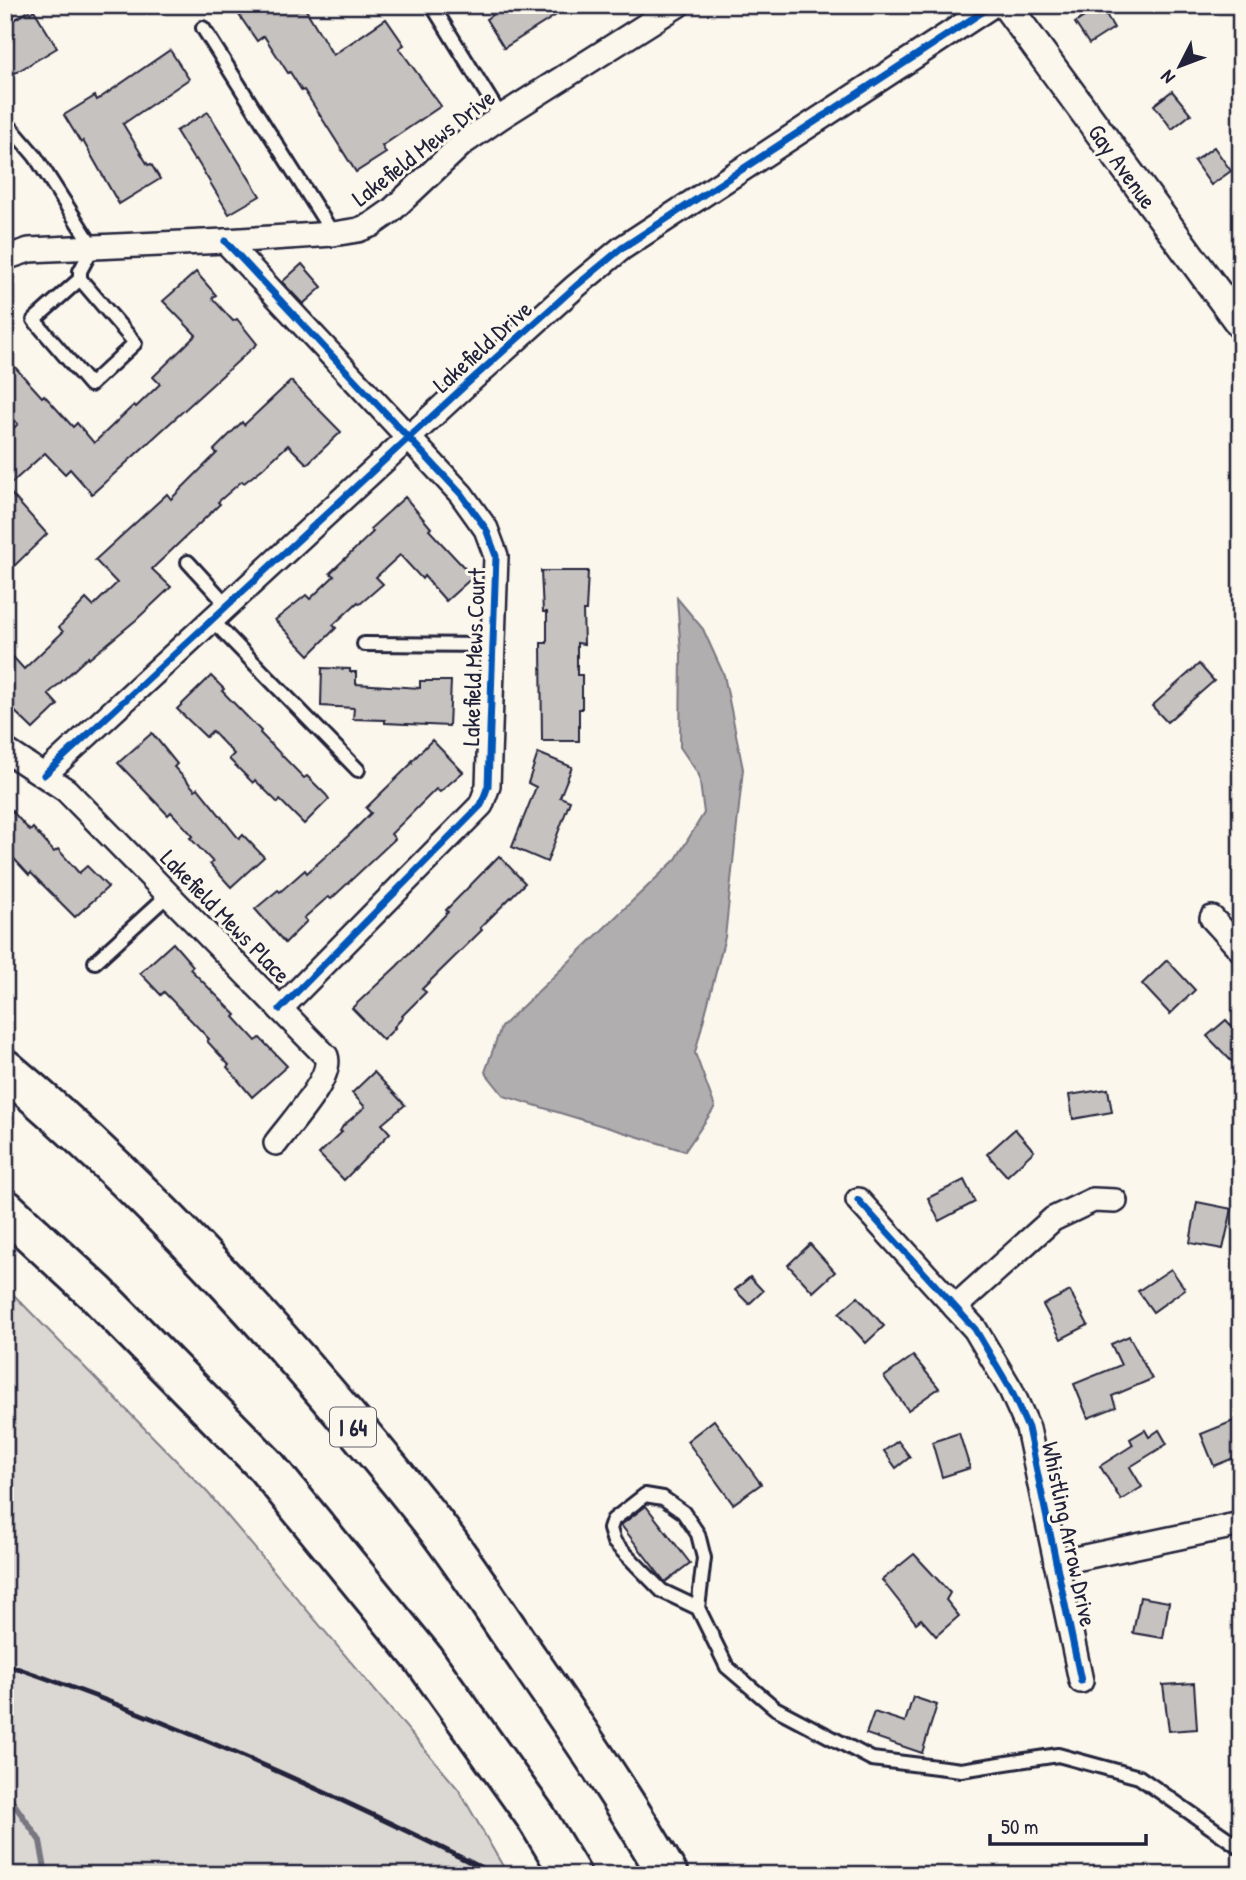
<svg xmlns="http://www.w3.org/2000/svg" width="1246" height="1880" viewBox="0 0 1246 1880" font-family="'Patrick Hand',sans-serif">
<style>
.green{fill:#dbd8d3;stroke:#7e7d87;stroke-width:2}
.water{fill:#b1aeb0;stroke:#787681;stroke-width:2}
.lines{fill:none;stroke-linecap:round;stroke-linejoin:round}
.stream{stroke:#787681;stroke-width:6}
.building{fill:#c6c2c0;stroke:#22223b;stroke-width:2}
.service-casing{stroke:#22223b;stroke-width:18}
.minor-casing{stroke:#22223b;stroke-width:28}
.tertiary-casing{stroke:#22223b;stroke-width:33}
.motorway-casing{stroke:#22223b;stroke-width:44}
.service{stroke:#fbf7ec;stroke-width:12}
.minor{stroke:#fbf7ec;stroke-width:23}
.tertiary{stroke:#fbf7ec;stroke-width:28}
.motorway{stroke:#fbf7ec;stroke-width:38}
.rail{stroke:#22223b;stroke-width:5}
.cycleway-casing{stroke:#fbf7ec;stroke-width:11}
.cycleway{stroke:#0057b8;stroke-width:7}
.labels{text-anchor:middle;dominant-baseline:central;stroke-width:6;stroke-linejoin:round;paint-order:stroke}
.shield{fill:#fbf7ec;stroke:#636270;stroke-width:2}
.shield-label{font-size:23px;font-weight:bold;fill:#22223b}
.street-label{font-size:24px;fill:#22223b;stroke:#fbf7ec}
</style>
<rect width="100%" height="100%" fill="#fbf7ec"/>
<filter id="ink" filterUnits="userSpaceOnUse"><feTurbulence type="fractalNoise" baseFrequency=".0143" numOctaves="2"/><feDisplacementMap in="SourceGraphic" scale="14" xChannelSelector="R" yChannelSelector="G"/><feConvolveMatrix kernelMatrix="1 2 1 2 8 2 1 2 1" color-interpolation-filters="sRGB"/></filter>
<g filter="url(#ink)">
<path class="green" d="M5,1286L208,1493L459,1790L508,1875H5Z"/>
<path class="water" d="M677,598L703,629L724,675L743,769L725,937L695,1053L715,1107L685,1151L504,1096L485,1072L501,1027L676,859L704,813L699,775L680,747L681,653Z"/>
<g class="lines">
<path class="stream" d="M5,1791L40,1841L46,1875"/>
</g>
<g class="building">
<path d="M247,5H303L333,55L386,19L404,45L399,48L441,106L382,146L386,153L356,172L304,90L302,91L290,72L288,73L264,36L257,41L237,12Z"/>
<path d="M507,5H572L504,48L486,19Z"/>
<path d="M1101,6L1114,28L1089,44L1075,23Z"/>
<path d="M34,10L57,48L5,79V25L29,11L30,13Z"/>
<path d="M170,50L189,79L123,124L148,165L151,164L160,179L119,204L83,141L81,143L64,115L95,96L97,100Z"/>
<path d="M1172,91L1191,114L1172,129L1154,105Z"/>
<path d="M208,112L260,196L229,214L196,159L194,160L176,131Z"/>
<path d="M1214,147L1231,171L1211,185L1194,161Z"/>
<path d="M302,264L322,287L303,304L282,282Z"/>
<path d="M196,272L216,295L212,298L233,321L237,319L257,344L92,494L70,469L65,474L45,453L6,488L47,534L5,575V436L18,424L5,410V356L42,397L44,395L73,427L77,423L94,443L134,405L136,407L160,384L153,377L196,335L163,301Z"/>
<path d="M291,381L341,432L307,464L288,445L262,469L244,483L242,481L218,502L220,504L152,569L171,587L136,620L89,659L88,657L48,694L58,705L33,729L5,702V648L24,669L63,632L59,627L86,599L93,606L117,583L95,560L167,494L171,499L217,453L214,450L242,422L244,425Z"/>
<path d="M405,497L431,528L429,530L473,577L446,601L424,576L422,579L400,555L376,577L383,584L360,604L358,602L333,625L336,628L309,655L275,620L306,595L310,599L334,576L330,573L373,532L370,529Z"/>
<path d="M541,571H588L586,611H583L584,644L577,643V675H582V709H579V741H542L541,643H547V612H543Z"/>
<path d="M1199,664L1214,681L1167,722L1152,706Z"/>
<path d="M322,668L350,669V672H356V684L420,688V681H451L449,726L385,723V720L353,719L354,708L321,706Z"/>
<path d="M211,676L224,689L222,691L261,731L260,733L304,778L307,776L326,795L329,799L304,824L280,800L278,803L255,780L253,783L229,759L234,754L212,731L206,737L177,709Z"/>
<path d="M152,733L177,764L174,767L195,790L198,788L239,839L243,835L264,857L231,887L210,864L213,862L190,838L193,836L171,812L168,815L118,763Z"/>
<path d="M432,740L463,772L440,792L436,789L391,834L395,839L331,899L328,897L304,918L307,921L285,943L255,909L278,890L280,892L305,870L307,873L348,836L371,813L366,808L412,763L411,762Z"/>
<path d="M538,753L572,767L560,797L570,801L547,862L512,847L536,787L528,783Z"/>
<path d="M5,803L30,831L33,828L54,852L58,849L79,873L87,866L108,887L75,917L31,873L29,875L5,849Z"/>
<path d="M499,856L525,883L480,928L482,930L422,989L426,992L402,1016L403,1017L394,1027L395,1028L383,1040L352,1008L397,966L448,912L446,910Z"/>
<path d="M173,943L193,966L190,969L236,1015L234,1017L256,1041L260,1038L287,1066L252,1097L227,1067L229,1065L207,1041L209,1039L164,992L161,995L140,973Z"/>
<path d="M1167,960L1195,990L1170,1014L1142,984Z"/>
<path d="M1226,1020L1241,1036V1071L1207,1036Z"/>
<path d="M374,1072L405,1105L382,1124L390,1133L344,1180L319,1154L342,1132L340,1131L343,1126L365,1107L352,1093Z"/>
<path d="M1108,1089L1112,1112L1073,1119L1069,1095Z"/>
<path d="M1015,1129L1034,1151L1007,1176L987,1154Z"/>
<path d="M964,1180L975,1202L939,1221L928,1198Z"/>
<path d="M1197,1202L1232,1209L1223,1249L1190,1243Z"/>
<path d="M810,1244L835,1272L813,1292L788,1265Z"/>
<path d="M1171,1269L1185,1289L1153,1312L1138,1291Z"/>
<path d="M750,1277L763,1291L749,1304L735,1290Z"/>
<path d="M1070,1291L1088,1325L1061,1339L1043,1305Z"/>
<path d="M858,1297L884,1326L866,1343L839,1313Z"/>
<path d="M1129,1336L1152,1379L1112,1396L1116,1407L1088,1418L1074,1384L1121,1365L1111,1344Z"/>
<path d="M913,1356L939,1388L908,1410L884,1377Z"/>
<path d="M1241,1418V1455L1214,1466L1201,1434Z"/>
<path d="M714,1420L761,1484L733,1504L687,1441Z"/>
<path d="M1145,1430L1149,1437L1159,1430L1167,1444L1130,1467L1142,1487L1121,1500L1100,1466L1133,1445L1130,1439Z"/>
<path d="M959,1433L970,1468L942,1477L932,1442Z"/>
<path d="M898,1441L910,1457L896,1468L884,1451Z"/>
<path d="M646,1506L690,1563L665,1582L621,1525Z"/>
<path d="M914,1554L950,1593L946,1600L959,1616L936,1636L921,1619L916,1623L882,1580Z"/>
<path d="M1140,1597L1169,1602L1163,1638L1133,1633Z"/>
<path d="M1194,1683L1197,1729L1169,1731L1163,1685Z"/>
<path d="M913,1697L937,1705L922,1753L866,1734L874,1712L905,1722Z"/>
</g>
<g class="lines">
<g class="service-casing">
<g id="service">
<path d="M432,5L501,117"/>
<path d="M203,28L333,234"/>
<path d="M5,121L35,156L93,247L80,271V279L34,320L90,385L135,343L80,279"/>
<path d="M188,562L228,606"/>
<path d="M212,620L358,770"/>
<path d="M364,644L493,645"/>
<path d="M95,962L168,895"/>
<path d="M698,1608L662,1591L614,1542L610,1529L613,1520L645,1495L663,1498L683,1512L698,1534L704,1558L698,1608L727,1667L775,1708L872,1759L961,1770L1058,1755L1139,1777L1241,1848"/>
</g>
</g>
<g class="minor-casing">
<g id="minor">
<path d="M225,241L461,494L486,529L496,556L488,786L481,805L280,1009"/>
<path d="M5,258L29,250L225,241L333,234L358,230L371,225L391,211L463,143L501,117L678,5"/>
<path d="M5,750L66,790L326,1056C334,1077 289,1125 276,1143"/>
<path d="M44,775L469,382L576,286L622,248L993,5"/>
<path d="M1212,918L1241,950"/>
<path d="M858,1200L975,1329L1011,1390L1028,1428L1081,1681"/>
<path d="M955,1307L1053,1219L1093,1200L1115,1201"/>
<path d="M1056,1563L1241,1524"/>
</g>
</g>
<g class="tertiary-casing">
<path id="tertiary" d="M1006,5L1241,325"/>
</g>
<g class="motorway-casing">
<g id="motorway">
<path d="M5,1069C159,1199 297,1353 423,1510C459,1554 489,1603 521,1649C572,1723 623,1796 668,1875"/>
<path d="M5,1209L97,1294L266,1466L422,1657L536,1817L571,1875"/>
</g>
</g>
<use href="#service" class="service"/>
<use href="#minor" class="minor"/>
<use href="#tertiary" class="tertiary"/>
<use href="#motorway" class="motorway"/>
<path class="rail" d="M5,1664C174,1721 337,1795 496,1875"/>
<g class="cycleway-casing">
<g id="cycleway">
<path d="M225,241L461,494L486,529L496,556L488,786L481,805L280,1009"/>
<path d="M44,775L469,382L576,286L622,248L993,5"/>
<path d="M858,1200L975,1329L1011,1390L1028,1428L1081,1681"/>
</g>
</g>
<use href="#cycleway" class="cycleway"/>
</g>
</g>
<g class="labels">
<rect class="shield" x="330" y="1407.5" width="46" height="39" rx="5"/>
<g class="shield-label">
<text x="353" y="1427">I 64</text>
</g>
<g class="street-label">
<text transform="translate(423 147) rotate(-38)">Lakefield Mews Drive</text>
<text transform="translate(1123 166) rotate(54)">Gay Avenue</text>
<text transform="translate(482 346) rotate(-42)">Lakefield Drive</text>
<text transform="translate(473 657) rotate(-88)">Lakefield Mews Court</text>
<text transform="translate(226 916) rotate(46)">Lakefield Mews Place</text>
<text transform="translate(1070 1534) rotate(78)">Whistling Arrow Drive</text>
</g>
</g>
<rect width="1246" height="1880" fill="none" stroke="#fbf7ec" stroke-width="28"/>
<rect x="14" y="14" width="1218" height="1852" fill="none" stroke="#22223b" stroke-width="2.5" filter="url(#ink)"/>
<g transform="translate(1180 66) rotate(228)" stroke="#fbf7ec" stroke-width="5" paint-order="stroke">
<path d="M0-5L12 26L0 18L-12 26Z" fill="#22223b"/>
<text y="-10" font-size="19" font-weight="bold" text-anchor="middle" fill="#22223b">N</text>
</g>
<path d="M990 1834v10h156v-10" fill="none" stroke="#22223b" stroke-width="3.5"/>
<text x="1001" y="1834" font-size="21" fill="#22223b" stroke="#fbf7ec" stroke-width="5" paint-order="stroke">50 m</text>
</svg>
